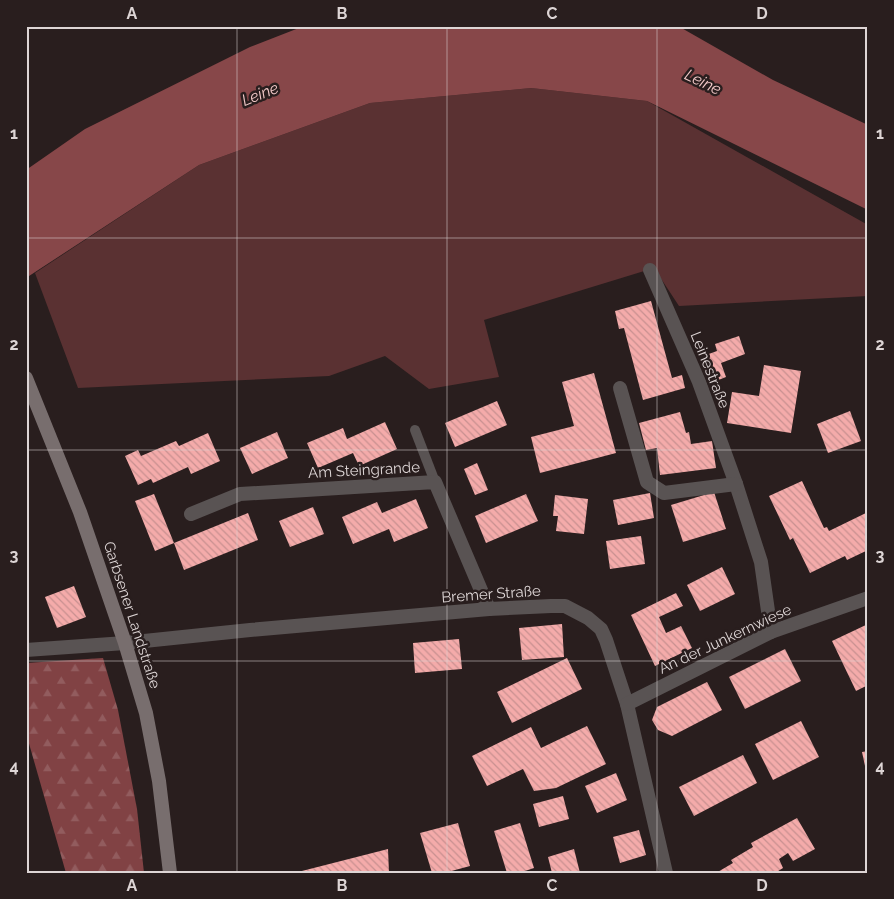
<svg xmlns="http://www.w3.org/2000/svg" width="894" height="899" viewBox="0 0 894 899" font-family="Raleway,sans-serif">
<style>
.grass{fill:#5a3132}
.forest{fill:url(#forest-firs)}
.water{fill:#874749}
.building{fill:url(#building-back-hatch)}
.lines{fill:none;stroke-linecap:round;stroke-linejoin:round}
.service{stroke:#595353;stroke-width:10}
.minor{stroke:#595353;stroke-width:14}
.secondary{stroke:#786e6e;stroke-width:14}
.grid{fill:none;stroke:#ddd5d5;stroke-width:1;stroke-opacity:0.55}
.labels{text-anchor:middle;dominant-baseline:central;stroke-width:5;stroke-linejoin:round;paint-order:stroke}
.street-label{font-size:15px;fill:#ddd5d5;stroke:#291e1e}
.water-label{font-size:16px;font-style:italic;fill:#f3cac9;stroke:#291e1e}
.neatline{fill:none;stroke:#ddd5d5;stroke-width:2}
.grid-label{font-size:16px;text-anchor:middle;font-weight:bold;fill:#ddd5d5}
</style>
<defs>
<pattern id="forest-firs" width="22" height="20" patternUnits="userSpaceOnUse" patternTransform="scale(1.25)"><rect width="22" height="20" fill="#814244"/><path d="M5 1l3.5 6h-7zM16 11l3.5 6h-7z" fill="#925c5e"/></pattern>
<pattern id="building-back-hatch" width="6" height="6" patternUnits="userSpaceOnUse" patternTransform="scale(1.25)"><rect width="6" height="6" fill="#f4abaa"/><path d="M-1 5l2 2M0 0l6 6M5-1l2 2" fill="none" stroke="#c89090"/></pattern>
</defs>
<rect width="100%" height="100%" fill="#291e1e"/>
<path class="grass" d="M531,88L647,101L868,225V296L679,306L654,268L484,320L499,377L429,389L385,356L329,376L78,388L35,273L199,165L370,103Z"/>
<path class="forest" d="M103,658L118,710L137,809L144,873H66L26,733V663Z"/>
<path class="water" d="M304,26H678L773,80L868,125V210L647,101L531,88L370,103L199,165L26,278V170L85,129L250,47Z"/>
<g class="building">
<path d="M651,301L672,378L682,375L685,388L643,400L624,328L619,329L615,311Z"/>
<path d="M739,336L745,354L721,363L726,377L716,381L706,355L717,351L715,344Z"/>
<path d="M764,365L801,371L791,433L727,423L732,392L759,396Z"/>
<path d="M594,373L616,453L540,473L531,437L574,426L562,382Z"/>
<path d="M497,401L507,425L455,447L445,423Z"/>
<path d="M850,411L861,441L828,453L817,424Z"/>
<path d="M680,412L686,433L689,432L691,444L712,441L716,468L660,475L657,448L646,450L639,423Z"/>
<path d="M385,422L397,449L359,466L353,453L318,468L307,443L343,428L347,439Z"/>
<path d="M277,432L288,458L252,474L240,448Z"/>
<path d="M208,433L220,461L191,474L188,467L153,483L151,479L138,485L125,456L138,450L141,456L176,441L179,446Z"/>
<path d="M477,463L488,490L475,495L464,469Z"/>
<path d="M802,481L824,528L827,527L829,531L868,512V550L847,560L845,556L810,573L793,538L790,540L769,496Z"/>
<path d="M714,492L726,529L683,542L671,505Z"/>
<path d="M650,493L654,518L618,525L613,500Z"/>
<path d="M154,494L174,543L155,551L135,501Z"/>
<path d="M526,494L538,521L486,543L475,516Z"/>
<path d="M555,495L588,499L584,534L556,531L558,516H553Z"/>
<path d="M416,499L428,528L394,542L389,529L353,544L342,517L377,502L382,513Z"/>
<path d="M313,507L324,534L290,547L279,521Z"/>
<path d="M248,513L258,540L184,570L174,543Z"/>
<path d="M641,536L645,564L610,569L606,541Z"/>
<path d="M722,567L735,594L700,611L687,585Z"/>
<path d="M74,586L86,617L57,628L45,597Z"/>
<path d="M676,593L683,606L659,617L666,633L681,626L692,648L655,666L631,615Z"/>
<path d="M562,624L564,657L522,660L519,628Z"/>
<path d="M868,624V685L856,691L832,641Z"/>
<path d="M459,639L462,669L415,673L413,643Z"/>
<path d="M785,649L801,681L745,709L729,677Z"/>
<path d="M567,658L582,689L512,723L497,692Z"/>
<path d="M707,682L722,710L672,736L658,730L652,720L657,707Z"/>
<path d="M801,721L819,757L773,780L755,744Z"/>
<path d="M587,726L606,764L556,788L534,791L523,769L487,786L472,756L531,727L541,748Z"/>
<path d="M868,751V775H867L862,752Z"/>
<path d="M743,755L757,783L694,816L679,787Z"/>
<path d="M616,773L627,800L597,813L585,786Z"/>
<path d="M563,796L569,819L539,827L533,804Z"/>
<path d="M797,818L815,849L793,861L788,853L779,859L783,868L775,873H716L733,863L731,860L753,847L751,843Z"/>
<path d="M458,823L470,866L444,873H432L420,833Z"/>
<path d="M520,823L534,868L519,873H507L494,831Z"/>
<path d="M639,830L646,855L620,863L613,837Z"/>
<path d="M388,849L389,873H299L298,872Z"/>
<path d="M574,849L580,873H552L548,857Z"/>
</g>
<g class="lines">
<path class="service" d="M415,430L435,482"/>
<g class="minor">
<path d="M650,270L699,382L736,484L761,562L771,632"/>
<path d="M620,388L647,482L664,493L736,484"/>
<path d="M191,514L240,494L435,482L489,609"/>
<path d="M26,650L125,643L250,630L489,609L551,606H565L588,618L601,629L606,640L627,704L666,873"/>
<path d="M627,704L771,632L868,598"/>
</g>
<path class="secondary" d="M26,378L80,512L125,643L146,713L159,781L170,873"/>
</g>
<path class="grid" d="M237,26V873M447,26V873M657,26V873M26,238H868M26,450H868M26,661H868"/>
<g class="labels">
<g class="street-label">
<text transform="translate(710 370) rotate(68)">Leinestraße</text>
<text transform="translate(364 470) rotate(-3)">Am Steingrande</text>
<text transform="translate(491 594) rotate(-4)">Bremer Straße</text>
<text transform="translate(132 615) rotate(72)">Garbsener Landstraße</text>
<text transform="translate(725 639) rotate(-25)">An der Junkernwiese</text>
</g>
<g class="water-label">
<text transform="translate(703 82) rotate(26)">Leine</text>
<text transform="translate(260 94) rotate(-22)">Leine</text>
</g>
</g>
<rect width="894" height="899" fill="none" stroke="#291e1e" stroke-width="55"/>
<rect x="28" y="28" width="838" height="844" class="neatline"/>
<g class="grid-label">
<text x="132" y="19">A</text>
<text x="342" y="19">B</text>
<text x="552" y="19">C</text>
<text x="762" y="19">D</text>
<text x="14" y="139">1</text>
<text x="880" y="139">1</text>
<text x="14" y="350">2</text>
<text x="880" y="350">2</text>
<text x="14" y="561">3</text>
<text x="880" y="561">3</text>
<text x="14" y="772">4</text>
<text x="880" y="772">4</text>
<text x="132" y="891">A</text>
<text x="342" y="891">B</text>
<text x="552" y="891">C</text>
<text x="762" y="891">D</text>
</g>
</svg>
